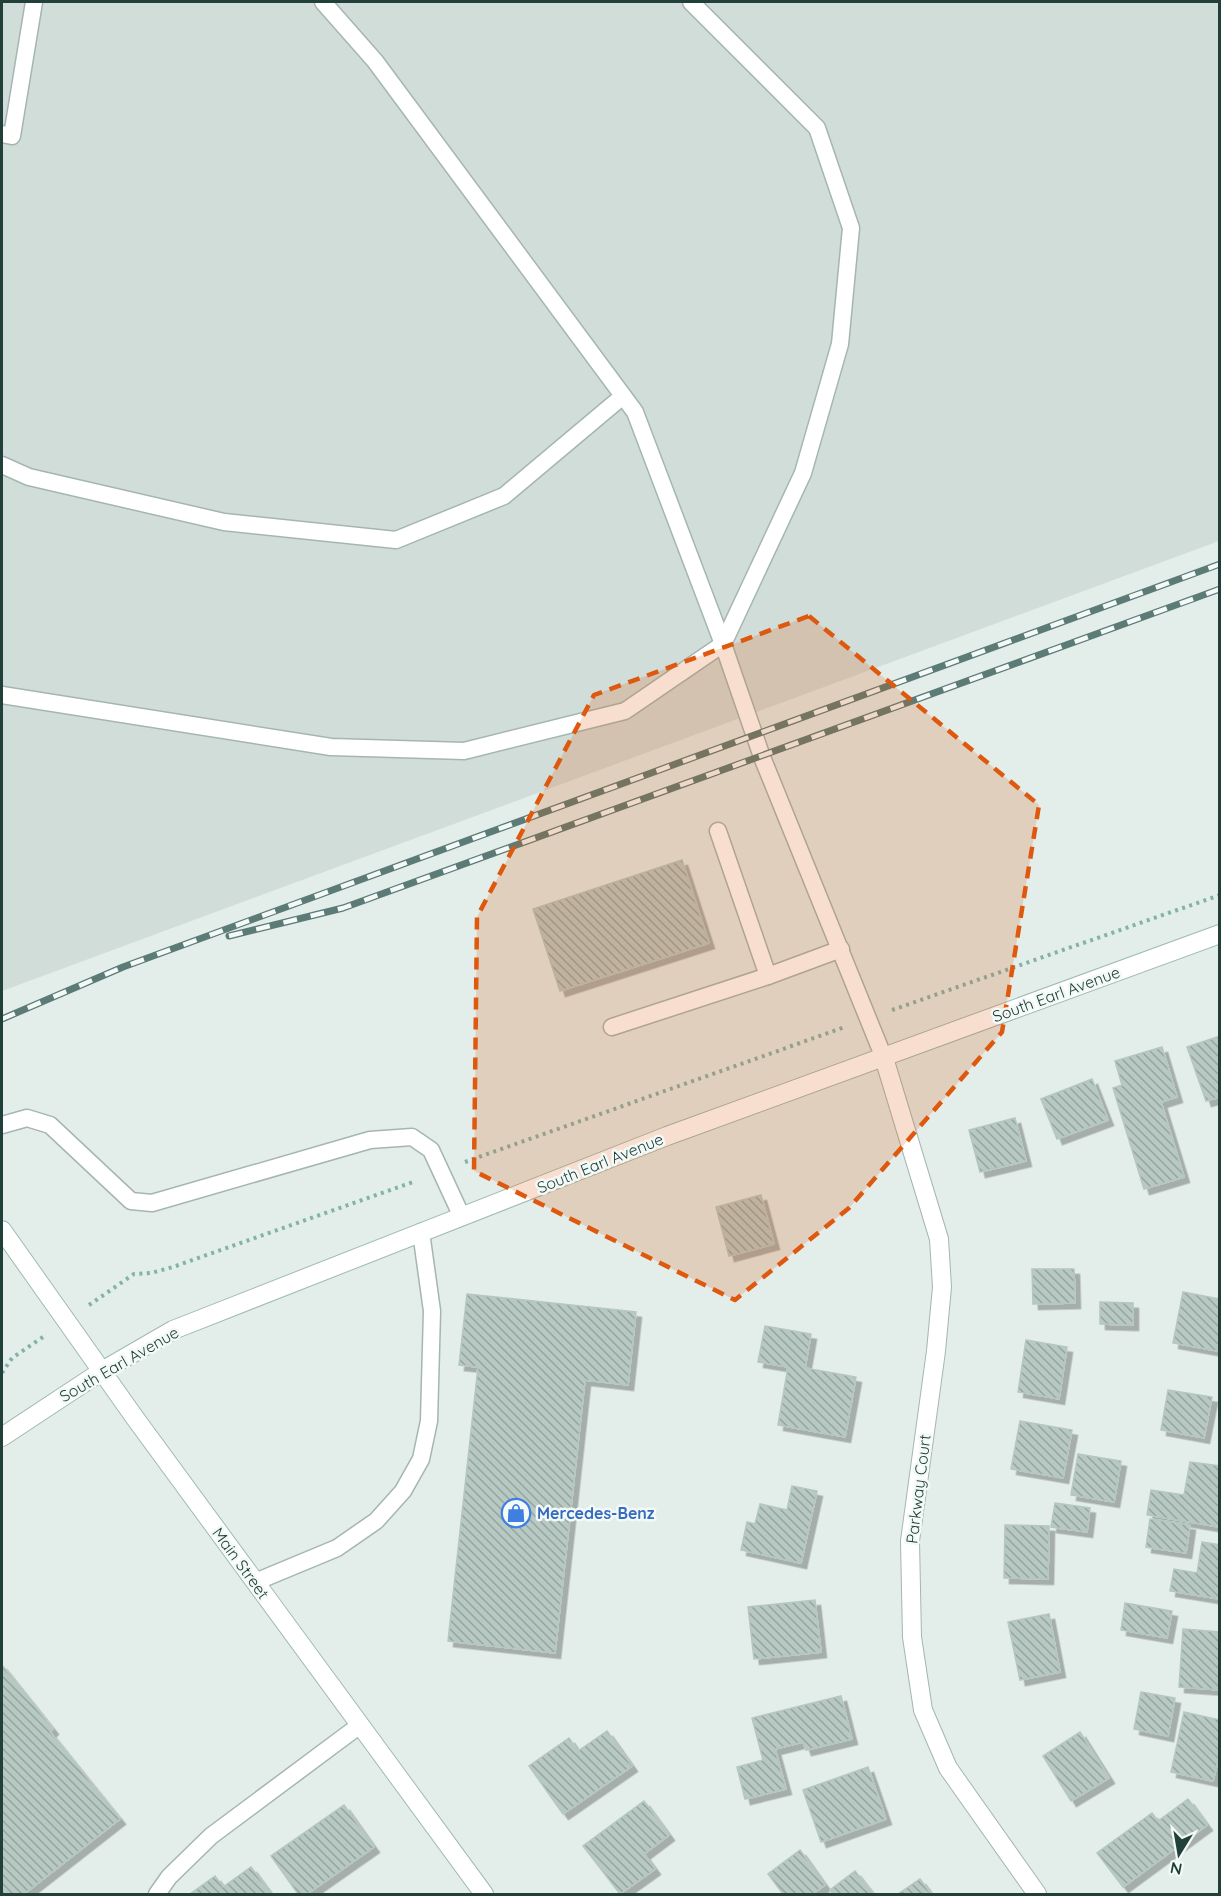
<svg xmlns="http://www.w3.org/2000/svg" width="1221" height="1896" viewBox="0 0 1221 1896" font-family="Quicksand,sans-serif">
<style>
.built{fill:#d1ddd9}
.building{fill:url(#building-back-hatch);stroke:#b5c7c1;stroke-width:1.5;filter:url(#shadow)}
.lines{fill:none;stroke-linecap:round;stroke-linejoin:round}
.lane-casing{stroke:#a5b6b2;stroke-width:19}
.street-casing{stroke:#a5b6b2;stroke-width:20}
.secondary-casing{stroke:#a0bab3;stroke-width:20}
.path{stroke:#82b2a8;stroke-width:4;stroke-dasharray:3 4.5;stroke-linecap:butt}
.lane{stroke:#fff;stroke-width:16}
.street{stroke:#fff;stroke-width:18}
.secondary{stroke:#fff;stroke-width:18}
.rail-casing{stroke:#5c7b76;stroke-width:7}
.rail{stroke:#f3f9f7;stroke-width:4.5;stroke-dasharray:14;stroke-linecap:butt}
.marked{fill:#de580e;fill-opacity:0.2;stroke:#de580e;stroke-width:4.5;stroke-dasharray:12 8;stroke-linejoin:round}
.labels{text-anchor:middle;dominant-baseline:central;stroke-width:5;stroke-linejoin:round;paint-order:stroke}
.street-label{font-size:16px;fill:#21403a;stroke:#f3f9f7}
.shop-label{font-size:16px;font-weight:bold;fill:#366cbe;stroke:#f3f9f7;text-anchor:start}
</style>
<defs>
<pattern id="building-back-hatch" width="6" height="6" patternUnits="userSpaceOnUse" patternTransform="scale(1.5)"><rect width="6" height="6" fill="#b8c8c3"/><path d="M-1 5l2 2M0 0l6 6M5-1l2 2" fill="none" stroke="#95a49f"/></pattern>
<filter id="shadow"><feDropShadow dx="5.5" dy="5.5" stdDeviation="0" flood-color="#0004"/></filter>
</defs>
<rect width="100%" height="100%" fill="#e3edea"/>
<path class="built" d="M2,2H1219V541L2,991Z"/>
<g class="building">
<path d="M682,860L709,943L560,991L533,909Z"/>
<path d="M1220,1036V1097L1206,1101L1187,1047Z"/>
<path d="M1162,1047L1177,1097L1161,1102L1184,1177L1144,1189L1113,1088L1122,1085L1115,1061Z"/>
<path d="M1092,1079L1108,1120L1057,1139L1041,1099Z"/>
<path d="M1015,1118L1026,1161L980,1172L969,1130Z"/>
<path d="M761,1195L774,1244L729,1256L716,1207Z"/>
<path d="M1032,1269H1074L1075,1303L1033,1304Z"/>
<path d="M1183,1292L1220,1299V1337L1217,1351L1173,1343Z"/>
<path d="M467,1294L636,1312L628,1385L585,1380L555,1653L448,1641L478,1367L459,1365Z"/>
<path d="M1100,1302L1133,1303V1325L1100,1324Z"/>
<path d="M765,1326L811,1334L805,1368L856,1377L845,1437L778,1425L788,1367L758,1362Z"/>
<path d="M1026,1340L1067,1347L1059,1399L1018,1392Z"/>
<path d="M1168,1390L1212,1397L1204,1438L1161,1430Z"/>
<path d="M1020,1421L1072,1430L1063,1478L1011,1469Z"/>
<path d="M1078,1454L1121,1461L1114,1502L1071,1495Z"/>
<path d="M1190,1462L1220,1466V1527L1147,1515L1151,1490L1184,1495Z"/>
<path d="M792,1486L817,1491L801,1563L741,1550L747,1522L755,1524L760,1504L787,1510Z"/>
<path d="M1055,1503L1090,1508L1087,1532L1051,1527Z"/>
<path d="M1150,1519L1190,1525L1186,1553L1146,1547Z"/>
<path d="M1005,1525L1049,1526L1048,1579L1004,1578Z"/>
<path d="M1202,1542L1220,1545V1599L1170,1591L1174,1569L1197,1573Z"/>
<path d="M815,1600L821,1652L754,1659L748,1607Z"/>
<path d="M1125,1603L1172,1611L1167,1638L1121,1630Z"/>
<path d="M1049,1614L1060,1672L1020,1680L1008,1622Z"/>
<path d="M1183,1629L1220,1632V1690L1179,1687Z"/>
<path d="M2,1665L53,1729L50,1732L120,1819L24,1894H2Z"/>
<path d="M1141,1692L1175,1698L1168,1736L1134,1729Z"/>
<path d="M841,1696L852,1739L806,1750L803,1742L775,1749L786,1789L745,1799L737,1767L763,1760L752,1718Z"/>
<path d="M1184,1712L1220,1720V1753L1213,1781L1171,1772Z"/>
<path d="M607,1731L632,1766L563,1814L529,1766L569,1738L578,1751Z"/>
<path d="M1080,1732L1109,1778L1071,1801L1043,1756Z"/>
<path d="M868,1767L886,1819L821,1842L803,1790Z"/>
<path d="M1188,1799L1207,1825L1123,1887L1097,1853L1152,1813L1158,1821Z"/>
<path d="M644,1801L669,1835L644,1854L655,1869L620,1894L583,1846Z"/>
<path d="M344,1805L374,1847L307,1894H298L271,1856Z"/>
<path d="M800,1850L825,1885L812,1894H783L768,1874Z"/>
<path d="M251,1867L271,1894H190L215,1876L223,1887Z"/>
<path d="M855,1871L873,1894H833L830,1890Z"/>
<path d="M920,1879L931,1894H898Z"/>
</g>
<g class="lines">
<g class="lane-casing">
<g id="lane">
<path d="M323,2L375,61L635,412L723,644"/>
<path d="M691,2L817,128L851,228L840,344L803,473L723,644"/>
<path d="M2,134L12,136L34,2"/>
<path d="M2,465L29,477L224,522L396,540L504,496L623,396"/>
<path d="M2,695L331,747L464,751L625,711L723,644L762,757L884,1058"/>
<path d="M718,831L768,976"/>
<path d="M612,1027L768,976L841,949"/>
<path d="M2,1125L27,1118L50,1125L131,1201L152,1203L370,1140L412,1137L431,1150L462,1217"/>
<path d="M255,1582L337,1548L376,1521L403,1491L421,1459L429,1421L432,1311L421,1232"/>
<path d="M157,1894L169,1877L211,1836L360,1725"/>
</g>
</g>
<g class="street-casing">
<path id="street" d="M884,1058L939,1239L942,1287L936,1351L910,1541L912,1637L923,1710L948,1768L1037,1894"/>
</g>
<g class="secondary-casing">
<g id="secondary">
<path d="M2,1230L135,1418L484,1894"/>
<path d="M2,1437L102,1371L173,1330L667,1136L1220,934"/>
</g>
</g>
<g class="path">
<path d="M892,1010L1220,895"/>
<path d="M465,1162L845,1027"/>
<path d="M89,1305L134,1274L151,1273L173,1267L416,1181"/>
<path d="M2,1373L12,1358L43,1337"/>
</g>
<use href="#lane" class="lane"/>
<use href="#street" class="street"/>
<use href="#secondary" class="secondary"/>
<g class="rail-casing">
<g id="rail">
<path d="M229,936L343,908L1220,589"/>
<path d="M2,1019L123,967L1220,564"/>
</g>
</g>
<use href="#rail" class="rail"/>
</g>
<path class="marked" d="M809,616L1039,805L1002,1032L849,1208L735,1300L474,1171L477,917L594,695Z"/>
<defs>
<g id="shop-ring" transform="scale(1.5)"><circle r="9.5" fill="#f3f9f7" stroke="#3f7fe0" stroke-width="1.5"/><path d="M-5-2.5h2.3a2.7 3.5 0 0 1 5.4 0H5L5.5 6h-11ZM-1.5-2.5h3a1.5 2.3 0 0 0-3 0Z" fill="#3f7fe0"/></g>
</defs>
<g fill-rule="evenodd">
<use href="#shop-ring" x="516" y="1513"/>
</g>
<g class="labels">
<g class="street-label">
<text transform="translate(1056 994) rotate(-20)">South Earl Avenue</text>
<text transform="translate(600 1163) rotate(-22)">South Earl Avenue</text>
<text transform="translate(119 1364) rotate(-30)">South Earl Avenue</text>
<text transform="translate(918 1489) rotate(-83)">Parkway Court</text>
<text transform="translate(241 1563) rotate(54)">Main Street</text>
</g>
<g class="shop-label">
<text x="537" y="1513">Mercedes-Benz</text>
</g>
</g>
<rect width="1221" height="1896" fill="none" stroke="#21403a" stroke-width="6"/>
<g transform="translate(1179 1854) rotate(191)" stroke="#f3f9f7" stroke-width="4.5" paint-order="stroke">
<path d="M0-4.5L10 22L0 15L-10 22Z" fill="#21403a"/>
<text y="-9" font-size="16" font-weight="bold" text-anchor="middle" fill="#21403a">N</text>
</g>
</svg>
